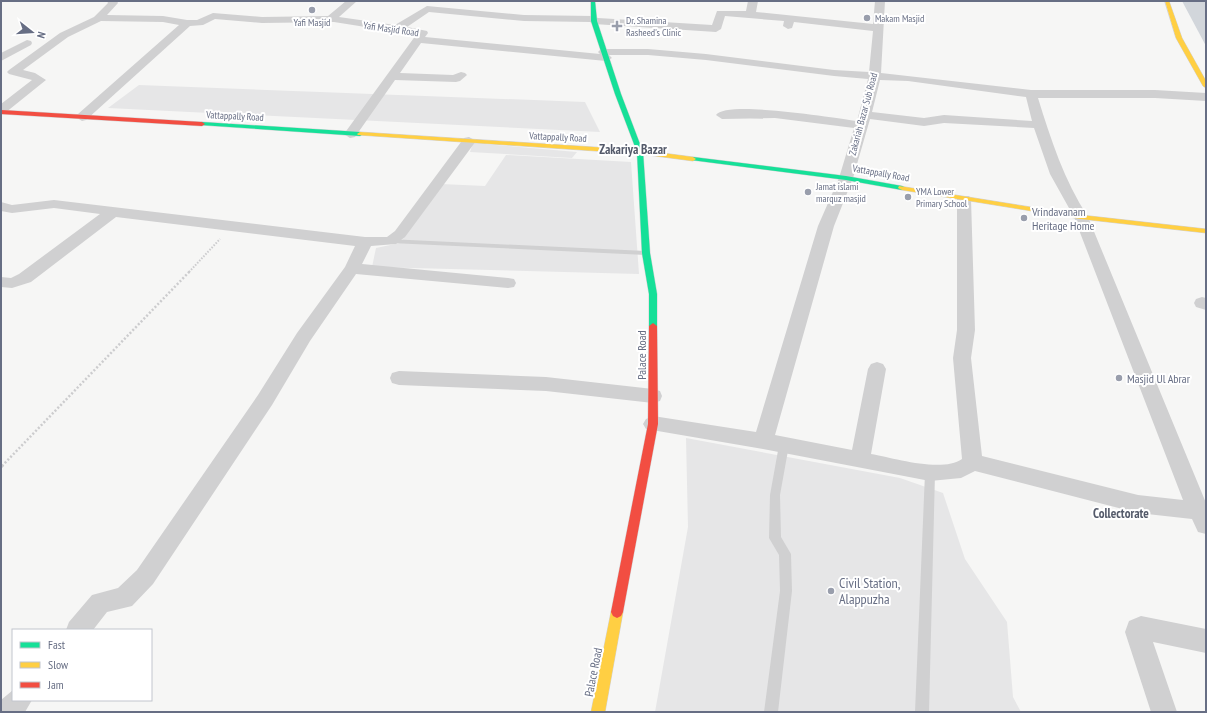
<svg xmlns="http://www.w3.org/2000/svg" width="1207" height="713" viewBox="0 0 1207 713" font-family="'PT Sans Narrow',sans-serif">
<style>
.built{fill:#e6e6e7}
.water{fill:#d2d6db}
.lines{fill:none;stroke-linecap:round;stroke-linejoin:round}
.fast-casing{stroke:#d2d2d4;stroke-width:1}
.slow-casing{stroke:#d2d2d4;stroke-width:1}
.jam-casing{stroke:#d2d2d4;stroke-width:1}
.path-far2{stroke:#ccccce;stroke-width:2;stroke-dasharray:1.5 1.5;stroke-linecap:butt}
.path-far1{stroke:#ccccce;stroke-width:2.5;stroke-dasharray:2 2;stroke-linecap:butt}
.path{stroke:#ccccce;stroke-width:3;stroke-dasharray:2.5 2.5;stroke-linecap:butt}
.lane{fill:#d0d0d1;fill-rule:evenodd}
.street{fill:#d0d0d1;fill-rule:evenodd}
.fast{fill:#16e098;fill-rule:evenodd}
.slow{fill:#ffcf43;fill-rule:evenodd}
.jam{fill:#f24e42;fill-rule:evenodd}
.poi-dot{fill:#999eac;stroke:#fff;stroke-width:1.5}
.labels{text-anchor:middle;dominant-baseline:central;stroke-width:4;stroke-linejoin:round;paint-order:stroke}
.far-poi-label{font-size:10px;fill:#676e84;stroke:#fff;text-anchor:start}
.far-street-label{font-size:10px;fill:#676e84;stroke:#fff}
.poi-label{font-size:12px;fill:#676e84;stroke:#fff;text-anchor:start}
.street-label{font-size:12px;fill:#676e84;stroke:#fff}
.far-district-label{font-size:13px;font-weight:bold;fill:#545a6a;stroke:#fff}
.neighbourhood-label{font-size:13px;font-weight:bold;fill:#545a6a;stroke:#fff}
.near-poi-label{font-size:14px;fill:#676e84;stroke:#fff;text-anchor:start}
</style>
<rect width="100%" height="100%" fill="#f6f6f5"/>
<g class="built">
<path d="M139,85L585,102L600,132L108,108Z"/>
<path d="M473,143L577,152L572,158L470,152Z"/>
<path d="M506,155L631,162L639,274L372,267L376,248L400,243L441,184L485,186Z"/>
<path d="M686,438L900,478L943,493L965,559L1007,622L1013,697L1021,712H655L688,527Z"/>
</g>
<path class="water" d="M1182,1H1206V46Z"/>
<g class="lines">
<g class="fast-casing">
<g id="fast">
<path d="M591,1H595L597,21L621,94L643,152L650,253L657,294V326L653,329L649,326V294L642,253L637,152L615,94L591,21Z"/>
<path d="M202,122L360,132L363,134L360,136L200,125L199,124Z"/>
<path d="M693,157L846,176L902,186L906,188L902,190L846,180L691,160V158Z"/>
</g>
</g>
<g class="slow-casing">
<g id="slow">
<path d="M1165,1H1169L1182,38L1206,81V88L1203,86L1176,38Z"/>
<path d="M360,132L640,150L693,157L696,159L693,161L640,154L358,135L357,134Z"/>
<path d="M899,186L1081,215L1206,229V233L1081,219L902,190L898,188Z"/>
<path d="M617,606L621,608L623,612L605,712H591L611,612L613,608Z"/>
</g>
</g>
<g class="jam-casing">
<g id="jam">
<path d="M1,110L202,122L205,124L202,126L1,114Z"/>
<path d="M653,323L657,326L658,424L623,612L621,616L617,618L613,616L611,612L648,424L649,326Z"/>
</g>
</g>
<path class="path-far2" d="M189,272L220,239"/>
<path class="path-far1" d="M2,466L190,271"/>
<path class="path" d="M1,467L3,465"/>
<g class="lane">
<path d="M388,239L646,251L650,253L646,255L391,243L387,241Z"/>
<path d="M784,441L788,442L789,445L780,495L781,537L791,554L792,591L778,712H764L780,591L779,555L769,538L770,495L779,445L780,442Z"/>
<path d="M930,469L934,470L935,473L929,712H915L925,473L926,470Z"/>
</g>
<g class="street">
<path d="M107,1H117L118,3L107,15L163,16L187,20H197L213,13L262,17L328,16L346,1H357L339,17L395,25L427,6L524,15L593,16L598,18L712,25L717,11H746L748,1H758L756,12L873,24L875,1H885L881,73L1031,90H1155L1206,93V101L1155,98H1038C1051,140 1064,180 1088,217L1206,503V534L1198,532L1192,519L1138,513L975,471L961,478L930,481L763,449L646,429L643,424L646,419L653,416L756,432L818,226L839,178L854,128L775,118L722,119L716,115C726,100 836,118 857,121L868,79L834,76L706,60L648,55H609L612,58L606,61L421,43L400,73L453,75L461,72L465,73L467,75L460,81L456,82L395,80L355,137L350,138L344,134L416,35L334,22L262,23L215,19L203,25L190,26L86,120L82,121L76,117L78,114L179,25L163,22L101,21L68,37L23,70L35,73L46,80L5,113L1,114V104L32,80L9,74L7,72L9,70L60,33L94,17L108,3ZM429,12L524,21L590,22L594,24L716,32L721,29L725,16L784,21L783,26L788,29L792,28L794,22L873,31L869,72L834,70L706,54L648,49H604L600,50L598,52L600,54L425,37L428,33L427,31L407,27ZM880,80L908,81L1026,97L1032,121L944,115L924,118L872,112ZM870,119L924,126L944,123L1034,128L1050,174L1074,217L1183,500L1138,495L982,456L971,358L975,330L971,199L969,196H959L957,199V330L953,358L962,459C942,473 894,458 871,454L886,369L883,364L877,362L871,364L868,369L852,450L775,435L834,226L853,178Z"/>
<path d="M27,40L31,41L32,43L31,45L1,61V53Z"/>
<path d="M469,137L476,141L405,237L396,244L371,246L362,264L508,278L514,279L516,283L514,287L508,288L356,274L310,341L272,405L153,584L132,606L107,612L93,630H66L69,622L92,595L118,588L137,570L258,395L297,333L345,267L355,246L116,217L31,282L12,288L1,287V277L11,278L19,274L100,214L54,208L12,213L1,211V202L12,205L54,200L365,237H387L395,231L464,138Z"/>
<path d="M1202,297L1206,298V310L1196,307L1194,303L1196,299Z"/>
<path d="M399,371L546,377L653,389L660,391L662,396L660,401L653,403L546,391L399,385L392,383L390,378L392,373Z"/>
<path d="M1141,616L1206,629V653L1153,642L1177,712H1151L1125,632L1129,621Z"/>
<path d="M13,690V700H32L25,712H1V700Z"/>
</g>
<use href="#fast" class="fast"/>
<use href="#slow" class="slow"/>
<use href="#jam" class="jam"/>
</g>
<g class="poi-dot">
<circle cx="312" cy="10" r="4"/>
<circle cx="867" cy="18" r="4"/>
<path d="M615 20h4v4h4v4h-4v4h-4v-4h-4v-4h4z"/>
<circle cx="808" cy="192" r="4"/>
<circle cx="908" cy="197" r="4"/>
<circle cx="1024" cy="218" r="4"/>
<circle cx="1119" cy="378" r="4"/>
<circle cx="831" cy="591" r="4"/>
</g>
<g class="labels">
<g class="far-poi-label">
<text x="875" y="18">Makam Masjid</text>
<text x="626" y="20">Dr. Shamina<tspan x="626" dy="12">Rasheed's Clinic</tspan></text>
<text x="312" y="22" text-anchor="middle">Yafi Masjid</text>
<text x="816" y="186">Jamat islami<tspan x="816" dy="12">marquz masjid</tspan></text>
<text x="916" y="191">YMA Lower<tspan x="916" dy="12">Primary School</tspan></text>
</g>
<g class="far-street-label">
<text transform="translate(391 29) rotate(8)">Yafi Masjid Road</text>
<text transform="translate(863 114) rotate(-75)">Zakariah Bazar Sub Road</text>
<text transform="translate(235 116) rotate(3)">Vattappally Road</text>
<text transform="translate(558 137) rotate(3)">Vattappally Road</text>
<text transform="translate(881 173) rotate(10)">Vattappally Road</text>
</g>
<g class="poi-label">
<text x="1032" y="211">Vrindavanam<tspan x="1032" dy="14">Heritage Home</tspan></text>
<text x="1127" y="378">Masjid Ul Abrar</text>
</g>
<g class="street-label">
<text transform="translate(641 355) rotate(-90)">Palace Road</text>
<text transform="translate(593 672) rotate(-79)">Palace Road</text>
</g>
<g class="far-district-label">
<text x="633" y="149">Zakariya Bazar</text>
</g>
<g class="neighbourhood-label">
<text x="1121" y="513">Collectorate</text>
</g>
<g class="near-poi-label">
<text x="839" y="583">Civil Station,<tspan x="839" dy="16">Alappuzha</tspan></text>
</g>
</g>
<rect width="1207" height="713" fill="none" stroke="#676e84" stroke-width="4"/>
<rect x="12" y="629" width="140" height="72" fill="#ffffff" stroke="#c2c5ce"/>
<rect x="20" y="642" width="20" height="6" fill="#16e098" stroke="#c2c5ce"/>
<text x="48" y="649" font-size="12" fill="#676e84">Fast</text>
<rect x="20" y="662" width="20" height="6" fill="#ffcf43" stroke="#c2c5ce"/>
<text x="48" y="669" font-size="12" fill="#676e84">Slow</text>
<rect x="20" y="682" width="20" height="6" fill="#f24e42" stroke="#c2c5ce"/>
<text x="48" y="689" font-size="12" fill="#676e84">Jam</text>
<g transform="translate(32 32) rotate(107)" stroke="#ffffff" stroke-width="3" paint-order="stroke">
<path d="M0-3L7 15L0 10L-7 15Z" fill="#676e84"/>
<text y="-6" font-size="11" font-weight="bold" text-anchor="middle" fill="#676e84">N</text>
</g>
</svg>
